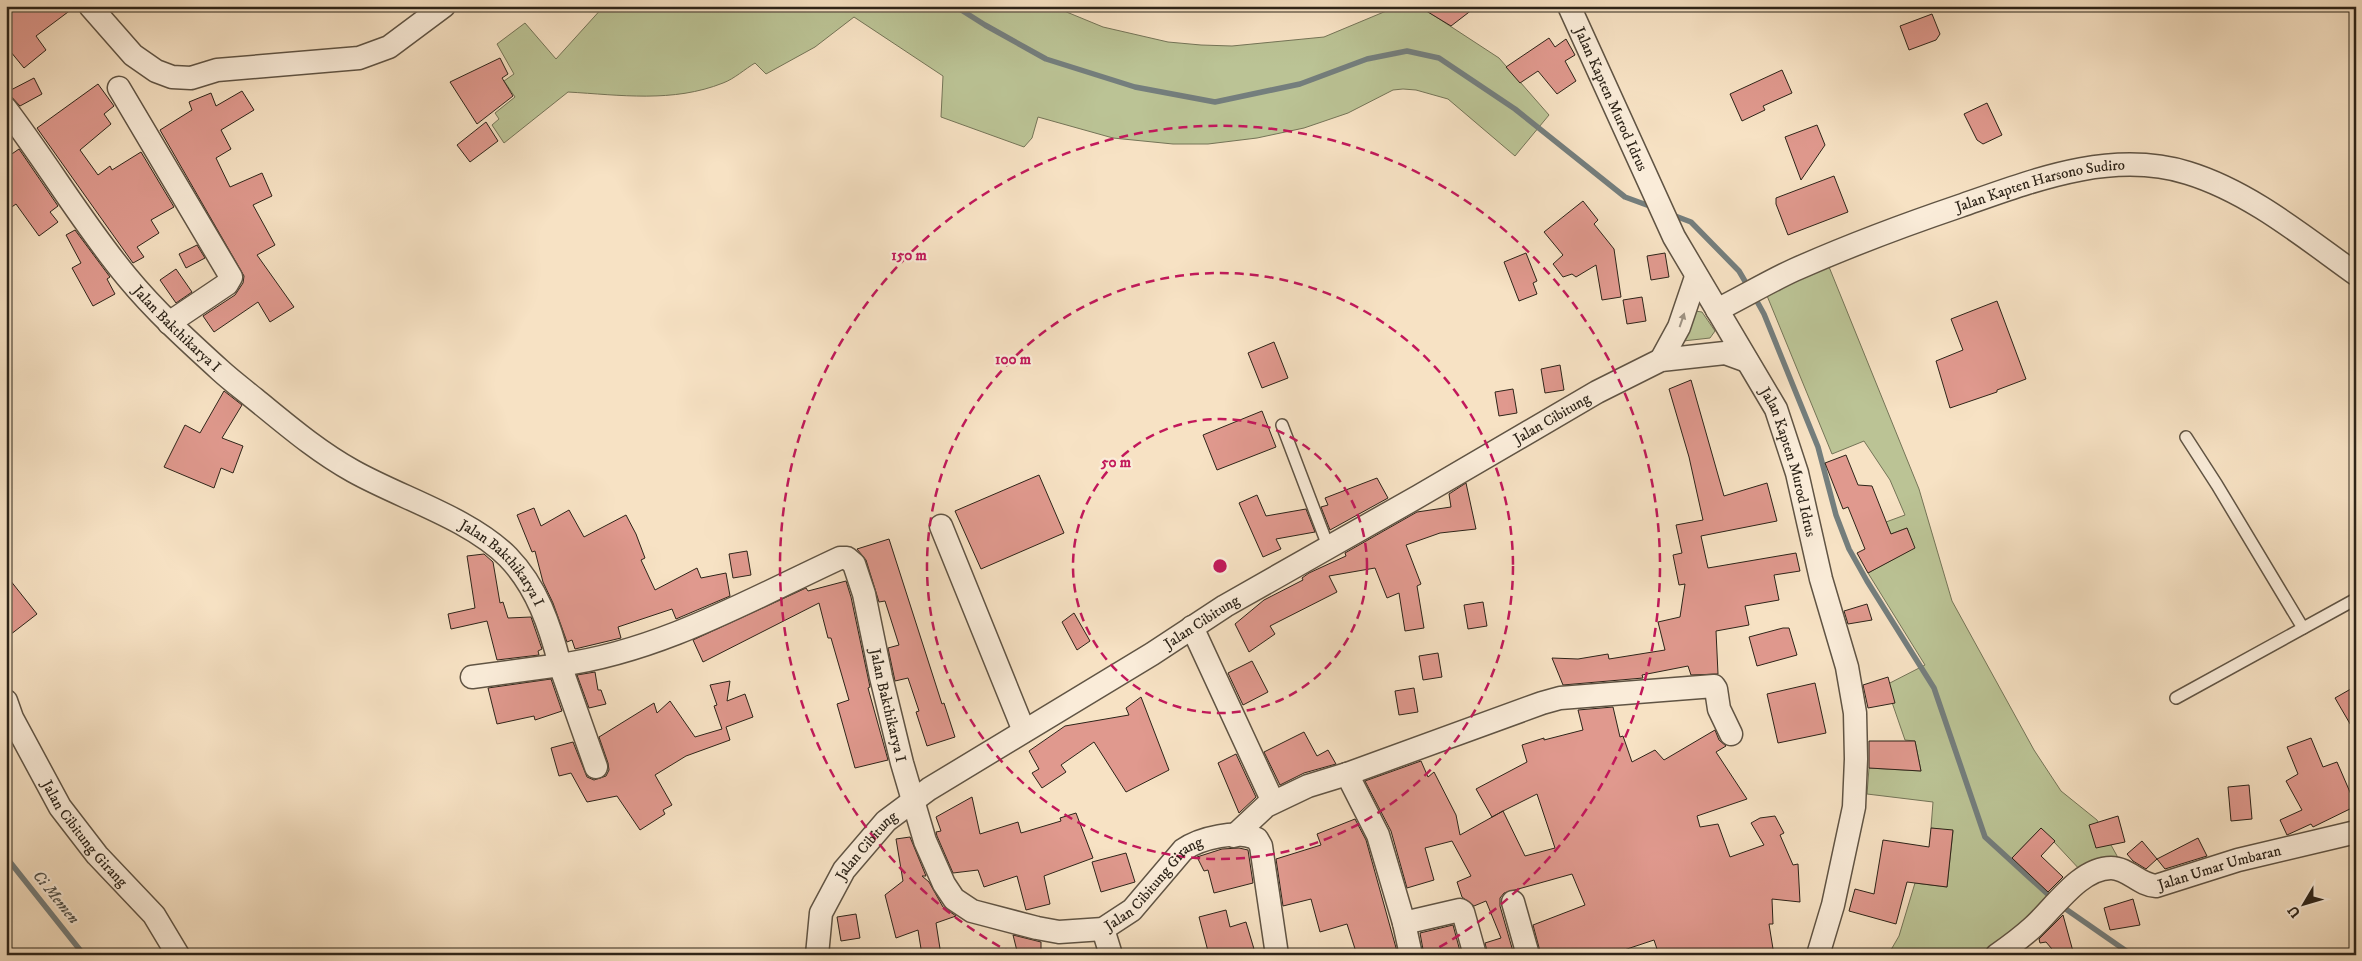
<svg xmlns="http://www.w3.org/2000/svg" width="2362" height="961" viewBox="0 0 2362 961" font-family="'IM FELL DW Pica',serif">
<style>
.green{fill:#bbc395;stroke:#747457}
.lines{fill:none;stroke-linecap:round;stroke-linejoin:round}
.stream{stroke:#747e7d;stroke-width:5.5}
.building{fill:#e0998e;stroke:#2d2419;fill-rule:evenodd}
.service-casing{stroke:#605444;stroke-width:14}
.minor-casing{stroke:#605444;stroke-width:25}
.service{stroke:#faecd9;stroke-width:11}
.minor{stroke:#faecd9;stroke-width:22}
.oneway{fill:#9e9283}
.ring{fill:none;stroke:#c2185b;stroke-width:2.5;stroke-dasharray:9 6}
.labels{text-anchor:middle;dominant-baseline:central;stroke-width:4.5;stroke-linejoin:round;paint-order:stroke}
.street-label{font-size:15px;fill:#2d2419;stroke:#faecd9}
.water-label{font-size:16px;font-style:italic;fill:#51514b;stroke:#faecd9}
.centre{fill:#c2185b;stroke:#faecd9;stroke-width:2.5}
.ring-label{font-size:15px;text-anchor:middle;font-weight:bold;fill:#c2185b;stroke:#faecd9;stroke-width:4.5;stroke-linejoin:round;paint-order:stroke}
</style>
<rect width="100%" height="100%" fill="#f7e2c4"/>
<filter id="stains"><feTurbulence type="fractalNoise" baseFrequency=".004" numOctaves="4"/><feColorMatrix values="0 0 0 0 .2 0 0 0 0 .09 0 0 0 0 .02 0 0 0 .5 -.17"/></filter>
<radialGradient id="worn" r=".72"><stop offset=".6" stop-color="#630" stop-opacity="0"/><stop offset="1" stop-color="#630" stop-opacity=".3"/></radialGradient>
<g class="green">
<path d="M604,6H1052L1103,27L1168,42L1201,45L1232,46L1324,37L1391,9L1407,6L1424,9L1499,58L1549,115L1515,156L1448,99L1416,90L1403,89L1393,90L1348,113L1304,128L1257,138L1208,144H1173L1113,138L1038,117L1032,138L1024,147L941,117L943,76L854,17L815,47L766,74L755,63C745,69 734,79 723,83C673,103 620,95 568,92L504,143L492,125L499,119L495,113L515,97L504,81L514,74L497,44L525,23L556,59Z"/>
<path d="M1825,257L1919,489L1952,601L2034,750L2061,791L2097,820L2121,863L2082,872L2041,828L2012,858L2054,898L2010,938L1983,955H1888L1899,936L1915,883L1947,887L1953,831L1931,828L1933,802L1867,794L1869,768L1921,771L1915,741L1905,740L1886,685L1925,665L1868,573L1914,548L1907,528L1891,534L1886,522L1905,515L1890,480L1864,441L1832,454L1763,286Z"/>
<path d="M1695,311L1702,312L1715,331L1710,338L1683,341Z"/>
</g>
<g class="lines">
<g class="stream">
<path d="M955,6L985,25L1046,59L1135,87L1215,102L1300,84L1367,59L1407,51L1439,58L1515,109L1625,197L1655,208"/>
<path d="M1670,214L1691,222L1739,271L1749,288"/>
<path d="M1754,296L1764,314L1818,447L1836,515L1849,549L1867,581L1934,688L1985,837L2053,899"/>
<path d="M6,857L84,955"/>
<path d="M2060,905L2132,955"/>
</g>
</g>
<g class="building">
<path d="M13,6H76L36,36L46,50L24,68L6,46V12Z"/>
<path d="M1418,6H1477L1451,26Z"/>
<path d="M1932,14L1940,34L1936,40L1909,50L1900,26Z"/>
<path d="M1549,38L1555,47L1566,39L1575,55L1565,61L1576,81L1557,94L1538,71L1520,83L1506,67Z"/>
<path d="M500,58L508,74L502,78L513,96L477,124L450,82Z"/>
<path d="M1782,70L1792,93L1763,106L1765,110L1742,121L1730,94Z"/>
<path d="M34,78L42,94L20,106L7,92Z"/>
<path d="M98,84L114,106L104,114L111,124L80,150L98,175L110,166L112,170L141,152L174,207L151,220L159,233L137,247L144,257L133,263L37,128Z"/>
<path d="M242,91L254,110L221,130L231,149L216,158L230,187L262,173L272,196L253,205L275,245L257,255L294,307L270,322L258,302L214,332L203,316L235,295L243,283L244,276L160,130L192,110L189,102L211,93L216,106Z"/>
<path d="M1987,103L2002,135L1983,144L1977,140L1964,114Z"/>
<path d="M486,122L498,141L470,162L457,145Z"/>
<path d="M1817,125L1825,145L1801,180L1785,137Z"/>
<path d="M19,149L58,206L50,212L58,222L39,236L16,204L6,211V158Z"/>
<path d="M1834,176L1848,212L1788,235L1776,204V198Z"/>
<path d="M1583,201L1598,220L1594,224L1614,249L1621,297L1602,300L1596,265L1576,277L1572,274L1563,277L1553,264L1563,255L1544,232Z"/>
<path d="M75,230L110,277L107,279L115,294L93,306L72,268L81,263L66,235Z"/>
<path d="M197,245L205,258L186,268L179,254Z"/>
<path d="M1526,253L1537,281L1533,283L1537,294L1519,301L1504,262Z"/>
<path d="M1665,253L1669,277L1651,280L1647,256Z"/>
<path d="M176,269L192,292L176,303L160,280Z"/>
<path d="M1642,297L1646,321L1627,324L1623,300Z"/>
<path d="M1997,301L2026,379L1997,390V392L1950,408L1936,361L1963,350L1951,319Z"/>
<path d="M1274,342L1288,378L1262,388L1248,353Z"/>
<path d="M1560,365L1564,390L1545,393L1541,369Z"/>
<path d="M1691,380L1724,496L1767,483L1777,521L1701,536L1708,568L1796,553L1800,571L1774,575L1779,600L1745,606L1749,625L1716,631L1718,674L1691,675L1688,666L1642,675L1643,678L1563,685L1552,658L1578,659L1608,654L1609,659L1665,650L1658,622L1680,617L1685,584L1679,585L1673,555L1682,553L1676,525L1703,520L1689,457L1669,389Z"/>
<path d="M1513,389L1517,413L1499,416L1495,392Z"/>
<path d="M224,391L242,405L222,438L243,446L233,473L221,468L214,488L164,467L185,425L200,433Z"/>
<path d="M1262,411L1276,447L1217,470L1203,435Z"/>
<path d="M1846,455L1858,485L1872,486L1891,534L1907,528L1915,548L1868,573L1857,553L1865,549L1848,507L1843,509L1825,463Z"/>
<path d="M1039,475L1064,533L981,569L955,511Z"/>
<path d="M1377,478L1388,498L1330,530L1321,507L1328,505L1325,498Z"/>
<path d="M1466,483L1476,529L1440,533L1406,545L1421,584L1417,586L1424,628L1405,631L1399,593L1387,598L1375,568L1329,576L1337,592L1270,626L1275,634L1249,652L1235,624L1264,600L1303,580L1302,578L1309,573L1346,556L1345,553L1417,512L1451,507L1449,494Z"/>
<path d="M1257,495L1266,516L1306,509L1315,532L1276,539L1281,549L1263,557L1239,503Z"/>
<path d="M534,508L541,526L569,510L584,537L626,515L636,534L645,558L641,560L655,590L697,568L701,578L726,573L730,596L676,619L672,609L618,627L621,638L575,649L572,640L567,642L553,603L543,582L535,551L532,552L517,515Z"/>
<path d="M889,539L942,704L944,703L955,737L927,746L916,712L919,711L908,678L895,681L888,648L899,645L885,601L879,602L866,560L857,549Z"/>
<path d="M747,551L751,575L733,578L729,554Z"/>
<path d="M484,554L493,562L500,603L503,602L508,618L531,617L542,649L538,651L539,655L497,660L487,621L451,629L448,614L475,608L467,556Z"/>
<path d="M6,575L37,614L6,638Z"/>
<path d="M846,581L851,597L870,687L868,688L888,760L855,768L837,704L849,700L831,638H828L819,603L703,662L693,640L806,588L808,591Z"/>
<path d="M1483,602L1487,626L1468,629L1464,605Z"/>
<path d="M1867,604L1872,620L1848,624L1844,611Z"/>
<path d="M1074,613L1090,641L1077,650L1062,622Z"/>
<path d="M1783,628H1789L1797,655L1757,666L1749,637Z"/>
<path d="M1438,653L1442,677L1423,680L1419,656Z"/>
<path d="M1252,661L1268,692L1243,705L1228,673Z"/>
<path d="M595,672L598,690H601L606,704L589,708L577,675Z"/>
<path d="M1888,677L1895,703L1868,708L1863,685Z"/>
<path d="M551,679L562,711L535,720L534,716L497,724L488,688Z"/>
<path d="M730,681L727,701L745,694L753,717L726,727L730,740L686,756L655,775L672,805L663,810L665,814L640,830L617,796L587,802L571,773L559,776L551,748L573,742L587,777L594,780L606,776L609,770L608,763L599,737L654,703L657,713L670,701L695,737L722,729L714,706L717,705L710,685Z"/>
<path d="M1815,683L1826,733L1778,743L1767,694Z"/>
<path d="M2356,686V734L2335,698Z"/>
<path d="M1414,688L1418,712L1399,715L1395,691Z"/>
<path d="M1141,697L1169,770L1126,792L1094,742L1061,765L1066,772L1042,788L1032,773L1039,769L1029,751L1065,726L1129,715L1126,708Z"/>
<path d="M1613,707L1620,737L1623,736L1632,762L1655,750L1664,760L1715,730L1719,740L1726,746L1716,752L1747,799L1697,816L1700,827L1718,824L1730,857L1764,845L1751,823L1760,818L1775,816L1784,833L1780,835L1793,865L1798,864L1800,902L1772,899L1773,924H1769L1774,955H1659L1654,940L1609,955H1541L1533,925L1585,905L1572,874L1504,893L1500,898V906L1514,955H1488L1485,943L1501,938L1486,901L1474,906L1462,897L1457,882L1471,876L1452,841L1425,848L1434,880L1407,888L1391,831L1365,781L1421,761L1428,777L1434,772L1456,815L1460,835L1503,811L1492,817L1476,789L1527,762L1522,745L1544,738V740L1583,730L1578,710ZM1537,794L1555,848L1525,856L1503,811Z"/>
<path d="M1304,732L1317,756L1328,750L1336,764L1304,773L1280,785L1264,752Z"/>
<path d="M2311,738L2323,767L2337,762L2356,806L2313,827L2311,824L2287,835L2280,820L2302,810L2286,781L2298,774L2287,747Z"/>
<path d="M1869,741H1915L1921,771L1869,768Z"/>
<path d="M1236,754L1256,797L1239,813L1218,763Z"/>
<path d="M2249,785L2252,819L2231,821L2228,787Z"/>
<path d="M972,797L980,834L1018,822L1021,833L1061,821L1060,818L1076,813L1093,858L1044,876L1050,904L1026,910L1017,876L984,887L978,870L953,873L937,836L936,832L941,831L936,817Z"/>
<path d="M2118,816L2125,842L2096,848L2089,825Z"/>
<path d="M1355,819L1366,840L1398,955H1357L1347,924L1320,932L1311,899L1283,906L1276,859L1321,845L1317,834Z"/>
<path d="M1931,828L1953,830L1947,887L1907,882L1896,924L1849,911L1855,889L1874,894L1883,840L1929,847Z"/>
<path d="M2041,828L2055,841L2041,856L2063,877L2048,892L2012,858Z"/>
<path d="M910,837L926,876H922L929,882L943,907L956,916L936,923L941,955H922L918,930L896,938L885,895L903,881L896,839Z"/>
<path d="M2198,838L2207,856L2165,869L2157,859Z"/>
<path d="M2142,841L2157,859L2146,869L2133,861L2127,854Z"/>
<path d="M1239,848L1248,850L1253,883L1214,893L1208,870L1204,871L1197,857L1222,849Z"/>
<path d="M1126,853L1135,882L1101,892L1092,862Z"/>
<path d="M2133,899L2140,925L2110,930L2104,908Z"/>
<path d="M1226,910L1230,927L1246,922L1254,949L1233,955H1209L1199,917Z"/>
<path d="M856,914L860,938L841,941L837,917Z"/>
<path d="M2063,915L2074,955H2057L2046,942L2040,943L2039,939Z"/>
<path d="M1453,925L1461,955H1424L1420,933Z"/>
<path d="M1013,935L1041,942V955H1018Z"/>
</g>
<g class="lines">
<g class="service-casing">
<g id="service">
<path d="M1282,425L1328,546"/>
<path d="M2186,437L2217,485L2303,628"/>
<path d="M2176,698L2356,599"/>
</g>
</g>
<g class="minor-casing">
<g id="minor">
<path d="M90,6L133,55L156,71L172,77L191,78L217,70L359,58L389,47L444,6"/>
<path id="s1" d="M1569,6L1674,237L1776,409L1797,473L1821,579L1847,667L1855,713L1856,759L1854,807L1833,905L1818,955"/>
<path d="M119,88L231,277L227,284L169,323"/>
<path id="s2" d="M6,109C48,164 83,224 127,277C155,311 188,341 221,371C232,381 244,390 255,399C287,425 317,451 353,471C401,498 469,518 508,557C537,587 550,626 560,665C661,651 749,600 840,558H847L854,564L864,594L881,677L902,763L925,841L944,884L954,899L972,911L1037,928L1059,932L1103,929L1132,910L1183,850C1200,838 1238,829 1257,839L1261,846L1277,955"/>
<path id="s3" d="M1717,310C1743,297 1768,282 1794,270C1848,246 1904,225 1960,206C2032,181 2111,149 2188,173C2250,192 2304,237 2356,274"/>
<path d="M1661,360L1679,327L1696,277"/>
<path d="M941,526L1024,731"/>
<path d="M1192,627L1273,802"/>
<path d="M472,677L560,665L596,767"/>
<path id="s4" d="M6,701L12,718L60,807L97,855L154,915L178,955"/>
<path d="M1347,774L1378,835L1404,923L1411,955"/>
<path d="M1234,836L1266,806L1308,786L1347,774L1542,703L1560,698L1714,686L1716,689L1719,709L1731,734"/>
<path d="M1513,902L1528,955"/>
<path d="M1404,923L1460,910L1463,912L1475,955"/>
<path d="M1103,929L1111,955"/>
<path id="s5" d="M817,955L821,913L844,870L886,821L929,789L1152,654L1225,606L1419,496L1597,392L1661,360L1725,353L1747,361"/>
<path id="s6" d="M1997,955C2010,946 2022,937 2033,927C2054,908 2080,868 2111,868C2128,868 2139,885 2156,886L2238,860L2356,832"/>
</g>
</g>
<use href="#service" class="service"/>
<use href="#minor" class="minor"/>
</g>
<defs><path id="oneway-solid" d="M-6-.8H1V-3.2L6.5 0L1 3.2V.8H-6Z" transform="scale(1.25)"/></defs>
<use class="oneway" href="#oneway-solid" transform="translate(1682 320) rotate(-71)"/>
<g class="ring">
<circle cx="1220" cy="566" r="147"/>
<circle cx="1220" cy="566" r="293"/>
<path d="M1013 954A440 440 0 1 1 1427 954"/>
</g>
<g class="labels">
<g class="street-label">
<text stroke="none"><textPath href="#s1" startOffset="102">Jalan Kapten Murod Idrus</textPath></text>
<text stroke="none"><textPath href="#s3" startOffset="348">Jalan Kapten Harsono Sudiro</textPath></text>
<text stroke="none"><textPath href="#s2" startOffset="279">Jalan Bakthikarya I</textPath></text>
<text stroke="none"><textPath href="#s5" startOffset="934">Jalan Cibitung</textPath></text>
<text stroke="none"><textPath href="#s1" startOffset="508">Jalan Kapten Murod Idrus</textPath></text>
<text stroke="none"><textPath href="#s2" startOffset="684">Jalan Bakthikarya I</textPath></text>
<text stroke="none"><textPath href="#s5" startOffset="529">Jalan Cibitung</textPath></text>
<text stroke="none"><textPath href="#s2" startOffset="1268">Jalan Bakthikarya I</textPath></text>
<text stroke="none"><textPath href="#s4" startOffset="155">Jalan Cibitung Girang</textPath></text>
<text stroke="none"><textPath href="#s5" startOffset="124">Jalan Cibitung</textPath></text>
<text stroke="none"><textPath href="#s6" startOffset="261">Jalan Umar Umbaran</textPath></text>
<text stroke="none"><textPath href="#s2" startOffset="1698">Jalan Cibitung Girang</textPath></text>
</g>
<g class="water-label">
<text transform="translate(56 897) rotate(51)">Ci Memen</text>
</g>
</g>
<circle cx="1220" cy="566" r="8" class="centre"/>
<g class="ring-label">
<text x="909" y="260">150 m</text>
<text x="1013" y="364">100 m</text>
<text x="1116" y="467">50 m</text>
</g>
<rect width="2362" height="961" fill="none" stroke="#f7e2c4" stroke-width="25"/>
<rect x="8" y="8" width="2347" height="946" fill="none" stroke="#2d2419" stroke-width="2.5"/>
<rect x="12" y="12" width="2337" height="936" fill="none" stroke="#2d2419"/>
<g transform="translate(2304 904) rotate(232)" stroke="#faecd9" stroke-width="4" paint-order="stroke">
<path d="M0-4L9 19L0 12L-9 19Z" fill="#2d2419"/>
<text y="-8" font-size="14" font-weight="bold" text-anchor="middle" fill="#2d2419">U</text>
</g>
<rect width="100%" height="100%" filter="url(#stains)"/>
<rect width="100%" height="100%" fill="url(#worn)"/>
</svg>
